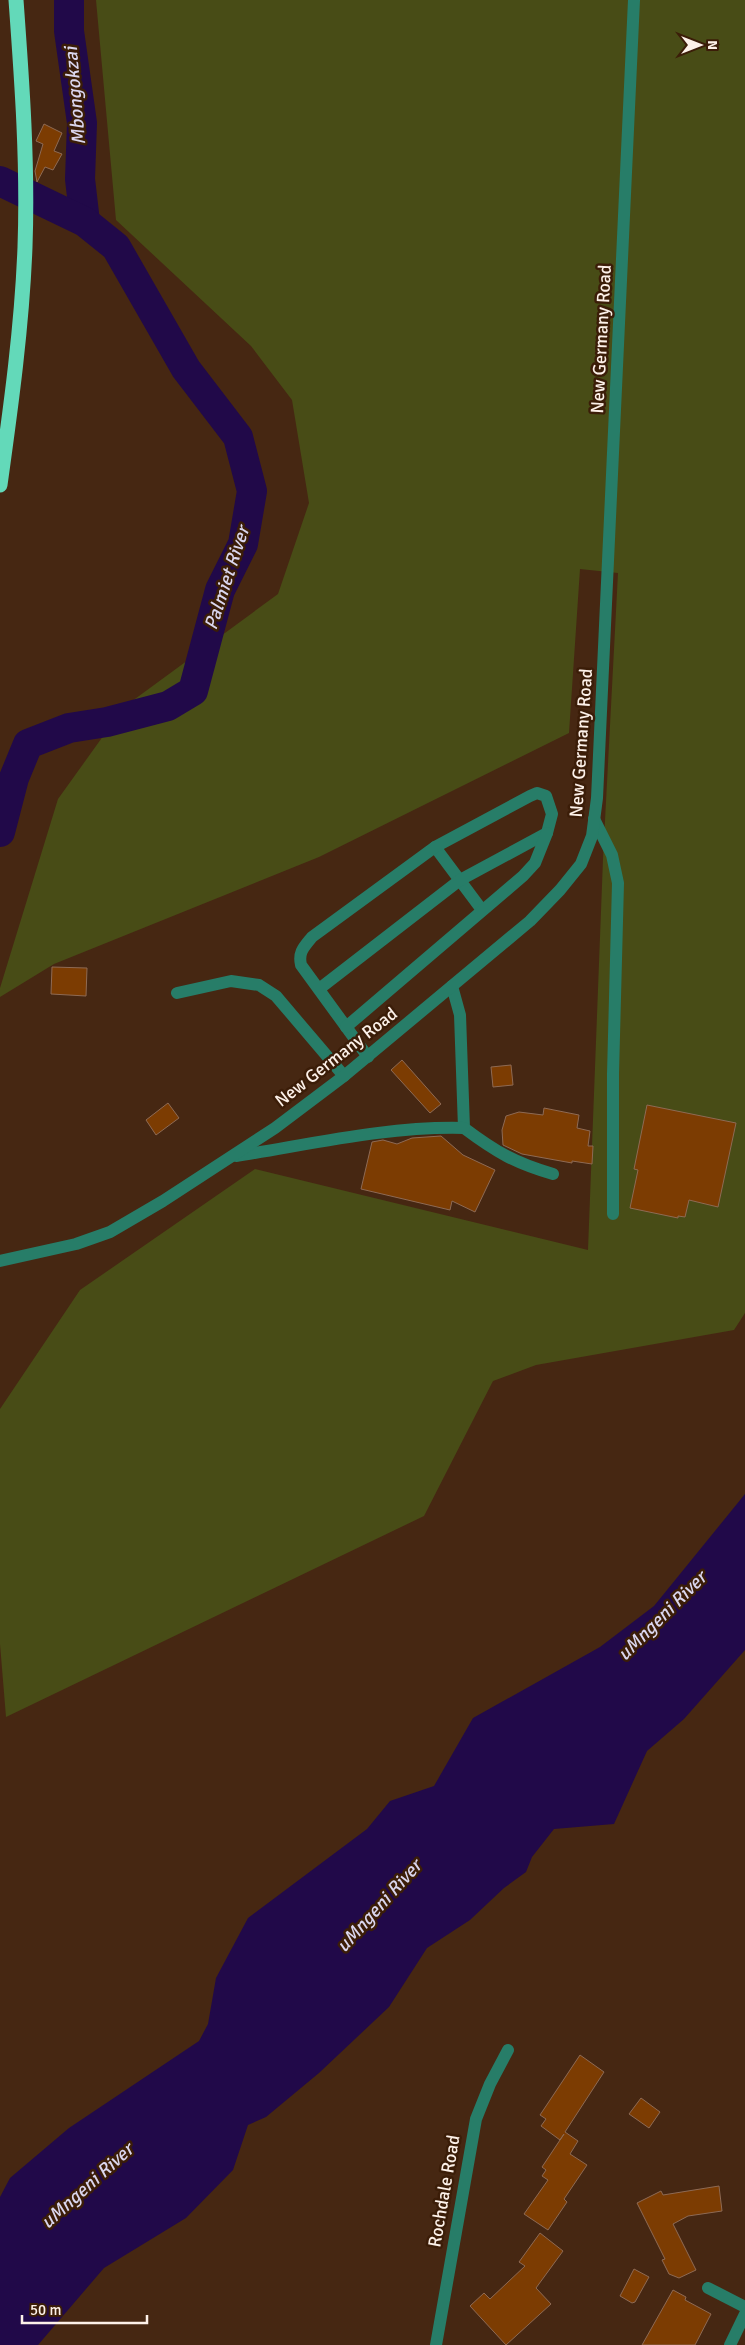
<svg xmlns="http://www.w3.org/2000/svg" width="745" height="2345" viewBox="0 0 745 2345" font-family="Signika,sans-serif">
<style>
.green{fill:#484c16}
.water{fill:#210949}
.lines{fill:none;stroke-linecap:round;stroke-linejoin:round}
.river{stroke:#210949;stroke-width:30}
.building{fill:#7c3c02;stroke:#8e6a54}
.minor{stroke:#277d68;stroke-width:12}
.highway{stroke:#63d9b9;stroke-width:15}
.labels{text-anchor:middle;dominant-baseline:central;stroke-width:5;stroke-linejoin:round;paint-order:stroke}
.street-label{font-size:18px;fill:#fdf1e9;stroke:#3b1d08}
.water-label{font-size:19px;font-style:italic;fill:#dad6ee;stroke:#3b1d08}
</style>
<rect width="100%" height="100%" fill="#462712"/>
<path class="green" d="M96,0H745V1313L734,1330L536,1365L493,1381L424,1516L6,1717L0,1644V1409L80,1290L255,1169L588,1250L603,859L618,573L580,569L569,733L319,857L54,964L0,997V988L58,799L124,707L278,594L309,503L292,400L251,346L116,220Z"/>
<path class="water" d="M745,1494V1650L684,1719L647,1751L614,1824L554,1829L532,1857L526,1872L504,1888L470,1920L427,1948L389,2007L319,2073L266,2117L248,2125L233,2170L186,2218L104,2268L38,2345H0V2197L10,2178L69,2128L199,2041L208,2024L216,1978L248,1918L367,1829L390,1801L434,1786L473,1718L600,1647L654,1606Z"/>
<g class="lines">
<g class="river">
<path d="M69,0V31L82,123L80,179L85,222"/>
<path d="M0,181L85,222L116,247L186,369L238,437L252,491L243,544L220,590L193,691L168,706L107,722L69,728L28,744L14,778L0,832"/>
</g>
</g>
<g class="building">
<path d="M44,124L62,133L54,151L62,154L53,170L45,167L37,182L35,171L43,144L36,141Z"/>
<path d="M52,967L87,968L86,996L51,994Z"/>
<path d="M402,1060L441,1104L430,1113L391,1070Z"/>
<path d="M511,1065L513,1085L493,1087L491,1067Z"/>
<path d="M168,1103L179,1118L156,1135L146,1120Z"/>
<path d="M647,1105L736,1123L718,1207L689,1200L685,1217L678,1216V1218L630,1208L638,1170L634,1169Z"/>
<path d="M544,1108L579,1115L577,1128L590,1131L588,1146H593L592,1164L572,1161V1163L522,1154L503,1145L502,1130L506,1116L519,1112L543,1115Z"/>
<path d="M441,1136L463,1155L495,1170L475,1212L452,1201L450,1210L361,1189L372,1142L383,1140L397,1144L412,1138Z"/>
<path d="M580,2055L604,2072L565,2132L578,2141L570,2154L587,2165L564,2199L567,2202L548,2230L524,2214L548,2180L542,2176L546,2170L542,2167L564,2134L560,2140L541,2126L546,2119L540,2115Z"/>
<path d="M641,2098L660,2112L649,2128L629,2114Z"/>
<path d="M719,2186L722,2211L688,2216L673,2224L696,2270L679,2278L669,2274L662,2260L665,2259L637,2203L661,2191L663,2195Z"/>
<path d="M540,2233L563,2251L536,2288L551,2304L506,2345L470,2306L484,2293L490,2299L525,2266L519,2262Z"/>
<path d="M634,2269L649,2277L635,2302L632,2303L620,2296Z"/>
<path d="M673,2290L686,2297L685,2300L711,2314L695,2345H642Z"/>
</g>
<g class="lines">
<g class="minor">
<path d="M594,819L612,855L618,883L613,1074V1214"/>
<path d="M435,847L482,910"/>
<path d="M452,986L460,1015L464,1128C496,1152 515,1163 553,1174"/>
<path d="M319,989L460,880L547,833L552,814L546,796L537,793L530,796L435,847L312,937C304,947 298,952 301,965L368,1057"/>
<path d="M177,993L231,981L259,985L276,996L344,1076"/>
<path d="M346,1027L523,876L535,863L547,833"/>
<path d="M236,1156C312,1144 388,1126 464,1128"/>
<path d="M0,1261L76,1244L110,1232L163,1201L275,1128L344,1076L530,921L560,890L581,864L592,836L597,798L634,0"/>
<path d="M708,2288L745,2307"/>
<path d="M436,2345L476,2119L490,2084L508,2050"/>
<path d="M730,2345L745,2314"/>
</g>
<path class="highway" d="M0,485C11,406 22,326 25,247C28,164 22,82 16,0"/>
</g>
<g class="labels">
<g class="street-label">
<text transform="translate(601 339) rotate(-87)">New Germany Road</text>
<text transform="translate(581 743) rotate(-86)">New Germany Road</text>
<text transform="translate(336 1057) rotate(-38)">New Germany Road</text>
<text transform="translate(444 2191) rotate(-80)">Rochdale Road</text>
</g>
<g class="water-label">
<text transform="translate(75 96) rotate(-95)">Mbongokzai</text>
<text transform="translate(227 578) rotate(-72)">Palmiet River</text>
<text transform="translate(662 1616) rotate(-45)">uMngeni River</text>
<text transform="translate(379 1906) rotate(-48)">uMngeni River</text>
<text transform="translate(87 2186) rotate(-42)">uMngeni River</text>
</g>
</g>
<g transform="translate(700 45) rotate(90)" stroke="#3b1d08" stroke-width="4" paint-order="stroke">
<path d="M0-4L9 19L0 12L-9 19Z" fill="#fdf1e9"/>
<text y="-8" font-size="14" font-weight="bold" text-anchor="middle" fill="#fdf1e9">N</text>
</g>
<path d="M22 2315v8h125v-8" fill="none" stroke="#fdf1e9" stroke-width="2.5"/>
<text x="30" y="2315" font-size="15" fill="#fdf1e9" stroke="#3b1d08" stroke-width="4" paint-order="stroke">50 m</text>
</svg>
